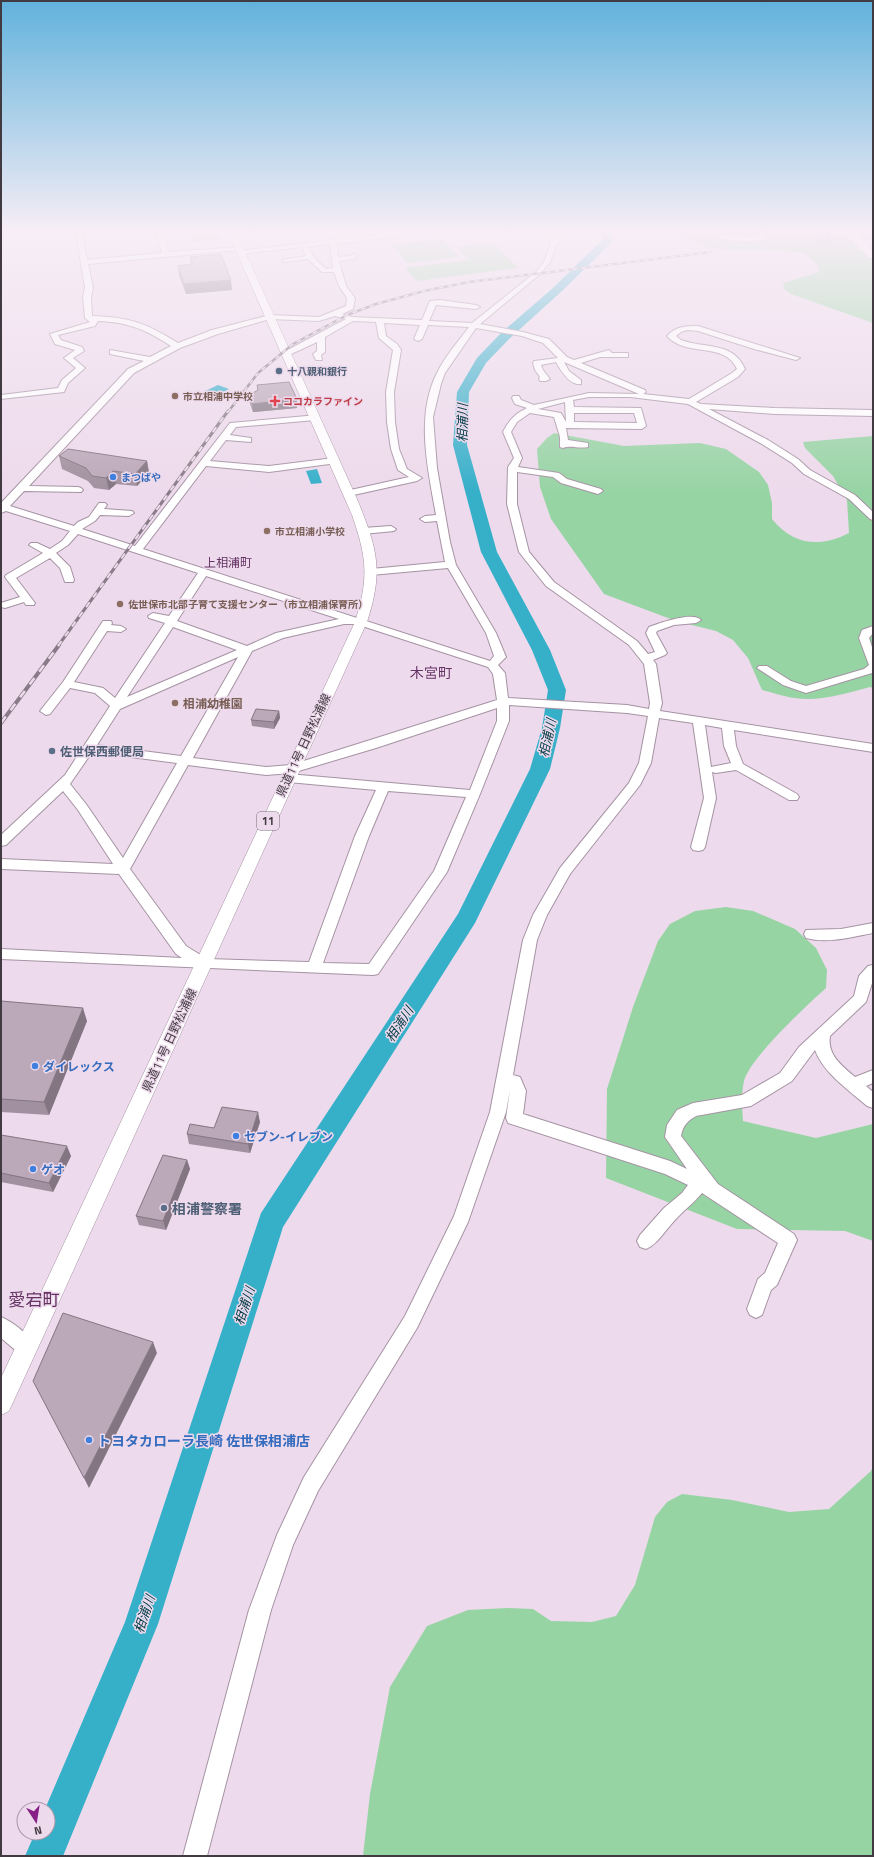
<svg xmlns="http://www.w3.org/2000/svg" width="874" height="1857" viewBox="0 0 874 1857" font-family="'Titillium Web','Noto Sans JP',sans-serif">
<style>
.green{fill:#97d4a4}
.water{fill:#36afc9}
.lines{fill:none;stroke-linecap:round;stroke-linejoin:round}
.river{fill:#36afc9;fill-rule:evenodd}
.minor-casing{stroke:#a593a3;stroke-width:2}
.major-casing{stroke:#a593a3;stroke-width:1}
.minor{fill:#fff;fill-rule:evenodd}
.major{fill:#fff;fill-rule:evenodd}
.rail-far2-casing{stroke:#897c88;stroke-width:2.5}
.rail-far1-casing{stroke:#897c88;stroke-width:3}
.rail-casing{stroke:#897c88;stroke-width:4}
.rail-far2{stroke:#eddaec;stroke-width:1.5;stroke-dasharray:4.5;stroke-linecap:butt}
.rail-far1{stroke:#eddaec;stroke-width:2;stroke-dasharray:6;stroke-linecap:butt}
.rail{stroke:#eddaec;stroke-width:2.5;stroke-dasharray:8;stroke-linecap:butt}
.major-bridge-casing{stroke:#a593a3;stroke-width:10;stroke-linecap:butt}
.major-bridge{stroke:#fff;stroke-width:9}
.wall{fill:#a1909f}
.shaded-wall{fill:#837682}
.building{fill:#bba8b9;stroke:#837682}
.service-dot{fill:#5c6f8a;stroke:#eddaec;stroke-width:1.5}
.education-dot{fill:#8d6e63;stroke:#eddaec;stroke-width:1.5}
.health-dot{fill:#e0444e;stroke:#eddaec;stroke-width:1.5}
.shop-dot{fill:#3f7fe0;stroke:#eddaec;stroke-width:1.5}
.labels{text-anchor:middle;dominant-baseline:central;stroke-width:3;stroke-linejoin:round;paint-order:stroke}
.far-service-label{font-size:10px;font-weight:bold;fill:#4e5e75;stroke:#eddaec;text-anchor:start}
.far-education-label{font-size:10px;font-weight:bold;fill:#785e54;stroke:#eddaec;text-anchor:start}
.far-health-label{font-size:10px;font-weight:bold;fill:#be3a42;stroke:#eddaec;text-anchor:start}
.far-shop-label{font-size:10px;font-weight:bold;fill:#366cbe;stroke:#eddaec;text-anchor:start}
.shield{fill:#eddaec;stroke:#756a74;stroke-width:1}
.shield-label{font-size:11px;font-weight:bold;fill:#423a41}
.far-quarter-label{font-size:12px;fill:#643263;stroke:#eddaec}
.education-label{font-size:12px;font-weight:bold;fill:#785e54;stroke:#eddaec;text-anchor:start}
.street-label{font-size:12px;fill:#423a41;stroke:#eddaec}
.service-label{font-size:12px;font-weight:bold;fill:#4e5e75;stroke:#eddaec;text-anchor:start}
.shop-label{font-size:12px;font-weight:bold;fill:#366cbe;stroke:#eddaec;text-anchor:start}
.water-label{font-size:13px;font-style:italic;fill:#0a404b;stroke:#eddaec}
.quarter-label{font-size:14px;fill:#643263;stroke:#eddaec}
.near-service-label{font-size:14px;font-weight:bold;fill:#4e5e75;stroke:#eddaec;text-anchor:start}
.near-shop-label{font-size:14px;font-weight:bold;fill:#366cbe;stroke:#eddaec;text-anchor:start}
.near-quarter-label{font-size:17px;fill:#643263;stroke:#eddaec}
</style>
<rect width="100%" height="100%" fill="#eddaec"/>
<g class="green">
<path d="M216,232L219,238L217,240L192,242L189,233Z"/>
<path d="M671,232H828L855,242L873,255V323L791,294L784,289L783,283L819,272L817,264L804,253L776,250L709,249Z"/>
<path d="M441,239L459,257L408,263L392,246L394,245Z"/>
<path d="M493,243L518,268L417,281L405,268L469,260L457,247Z"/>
<path d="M554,433L624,446L700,443L726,449L759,472L768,485L772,503V519C793,545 820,548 849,533L847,500L833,476L805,448L803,442L873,436V688L870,687C847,693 820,702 795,698C784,697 772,692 762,690L748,658L733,640L716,631L676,621L604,594L551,519L540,487L537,449L547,438Z"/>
<path d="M726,907L753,911L795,929L816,948L827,970L826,988C806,1006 750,1058 744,1081C741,1094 742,1108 743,1121L816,1138L873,1124V1241L845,1231L737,1229L606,1178L607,1089L633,1007L658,941L670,924L695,911Z"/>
<path d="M873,1466V1856H363L370,1794L390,1687L427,1626L468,1610L507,1608L533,1609L551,1621L592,1622L616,1616L635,1585L655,1517L667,1502L682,1494L732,1500L789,1512L829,1509L871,1471Z"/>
</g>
<g class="water">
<path d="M218,385L229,389L211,398L199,394Z"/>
<path d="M317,469L322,483L311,484L306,471Z"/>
</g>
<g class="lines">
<path class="river" d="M601,232H611L613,240L612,242L562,291L509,339L486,363L469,392L467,445L497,552L550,650L566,690L560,728L550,769L475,923L283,1227L158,1624L63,1856H25L35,1833H48V1809H45L125,1622L261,1213L458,914L530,769L542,728L548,690L532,650L481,552L453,445L457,392L477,358L501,333L554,287L603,239Z"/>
<g class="minor-casing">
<g id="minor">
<path d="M76,232H82L87,260L162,253L156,232H162L169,252L241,247V249L239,250L88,264L93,288L91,297L92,316C130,317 146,323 178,343L212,330L270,315L319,317L346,306L347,298L339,286L334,272H322L308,259L283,262V260L306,256L302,247L241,254L238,252L239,251L396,232H416L413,234L337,244L338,257L350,256L354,254L357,256L354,259L339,261L346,286L355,298L353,309L342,314L352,317L422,320L430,301L440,300L476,305L480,307L476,309L436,305L429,321L472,323L536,272L544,262L551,242L542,232H549L556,240L563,232H570L561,242L557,243L550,262L540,274L480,324L523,332L549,339L567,357L574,360L609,350L612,353H628V357H600L581,363L645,390L646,392L643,394L689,399L732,373L737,369C725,341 686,358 667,336C676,326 686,326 698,326L800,358L796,360L754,349L698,331L687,330L681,332L676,336L681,340C705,349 733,341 745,369L738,377L696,402L701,404L774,408L873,410V416L774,414L709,409L768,440L798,459L810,470L855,495L873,512V520L870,519L849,499L804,474L792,463L762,444L688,404L630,397H589L573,400L574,407L641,408L646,426L642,429L566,428L568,440L588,443V447C579,449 571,445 563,448L560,447V437L554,417L530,413L517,422L511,432L522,458L518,467L559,473L567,479L601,489L603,491L598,494L561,483L553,477L517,472V504L529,552L554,582L637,641L648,654L655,652L646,633L649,627C660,623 693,611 701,620L696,623L674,625L657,631L656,633L667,653L665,655L653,660L656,664L662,703L660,711L873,744V752L734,730L736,746L743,764L797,794L799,797L797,800H789L736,770L716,773L712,772L716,798L705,847L703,850L698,851L693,850L691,847L704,798L693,723L659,718L651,763L640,785L570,874L547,915L537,940L513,1075L520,1077L526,1091L523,1114L670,1161L687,1169L665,1137L667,1125L677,1110L693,1103L742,1095L780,1073L799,1047L854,996L859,976L868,966L873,965V980L866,1002L830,1036C827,1055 842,1066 855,1077L873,1070V1083L866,1086L873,1092V1108L867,1106C849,1090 824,1074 815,1050L792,1081L751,1106L696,1116C687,1121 683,1126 681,1136L718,1184L794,1234L797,1240L777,1285L771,1290L762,1315L756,1318L750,1315L747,1309L758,1279L765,1273L778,1243L702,1193C694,1203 684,1210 675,1220C666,1229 658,1244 646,1249L640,1247L637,1241L640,1235L664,1208L682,1193L688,1185L665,1174L508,1123L506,1118L510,1090L506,1112L468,1222L417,1328L318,1491L293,1545L271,1610L207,1856H183L249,1610L277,1535L304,1477L405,1316L454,1216L490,1112L523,940L533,915L560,868L629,783L639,763L648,716L627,713L509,705V721L480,794L447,872L378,974L373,975L1,959V949L182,958L176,954L119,874L1,869V859L113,864L78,810L63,791L6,845L1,846V835L65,775L110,706L95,693L70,688L50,714L46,715L40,711L63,682L103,621H111L112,623L111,625L121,626L126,629L121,632L107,631L74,682L103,688L115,698L165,623L149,618L148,616L153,613L169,616L198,573L78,534L68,545L56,553L70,567L74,580L73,582H65L60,568L50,558L16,578L35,603L34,605H26L24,602L5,608L1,607V603L20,597L5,577L6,575L43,553L29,545L31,543H37L50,549L62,541L70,531L6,511L1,513V503L128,369L144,361L110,354V350L150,357L171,346C146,330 129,322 98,321L95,326L58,335L61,340L82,347L84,351L73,358L85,368L68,383L64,392L1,399V395L58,388L62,380L76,368L64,358L75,350L55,344L50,334L90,322L85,318L83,297L85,288ZM330,244L333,268L326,269L315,259L308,247ZM335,316L346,319L282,353L286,355H289L317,342V351L313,354L316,360H322L321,355L325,352V337L353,321L376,322L379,338L393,350L386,392L387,422L391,449L398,470L409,477L346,491L344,493L346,495L349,496L417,481L422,478L407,469L399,449L395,422L394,392L401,350L397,344L386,336L384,323L420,325L414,339L418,341L422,339L428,325L469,327C458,342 445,356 437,373C415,416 428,470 436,515L425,516L420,519L425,522L437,521L445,562L371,569L366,572L371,575L448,568L486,633L494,656L490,661L143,549L206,466L269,472L337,463L338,461L337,459L334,458L269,466L210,461L226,440L251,442V438L230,435L236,427L315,420L319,417L318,415L230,423L135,546L82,529L95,521L100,515L129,516L134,513L132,511L104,509L107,505L105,503H99L89,517L78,522L74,526L10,506L24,491L81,492L83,490L81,488L78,487L29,486L134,373L180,348L218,334L270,319L319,321ZM476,328L522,336L543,343L558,358L534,361L533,363L535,370L540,377L539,379L540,381H546L550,379L543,370L541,365L556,362C561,371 570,386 581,384V380L569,371L564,362L639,394L589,393L534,405L521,400L519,396H513L512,398L515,404L527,408C515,414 509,420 503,432L514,458L508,467L507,504L519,552L546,586L629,645L644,664L650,703L649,709L627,705L508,698L505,673L498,665L506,657L496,633L456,565L450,542L437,468L433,417L441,384L445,373ZM565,402L566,422L561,413L538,409ZM574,413H634L637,423L574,422ZM206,576L339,619L276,633L247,646L177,621ZM344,624H356L488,667L493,674L497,700L291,765L266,767L193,758L252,651L283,638ZM173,627L237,650L127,697ZM238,657L181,756L97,745L120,709ZM497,708V721L470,790L288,774L284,775L282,778L284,781L288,782L376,790L355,836L309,962L207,959L186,946L130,869L188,765L266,775L292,773L376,748ZM705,725L722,728L724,746L731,763L711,767ZM92,752L177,763L123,858L86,804L70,784ZM388,791L466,797L434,871L369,964L323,963L369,836Z"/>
<path d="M758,232H764L768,237C759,244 733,240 721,239L718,237L721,235L745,237L760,235Z"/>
<path d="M391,526L396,529L394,531L363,534L358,531L363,528Z"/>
<path d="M873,626V633L869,638L873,650L872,673L806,693L783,685L757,668L759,666H767L791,681L806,686L864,669L869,665L859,638L862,630Z"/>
<path d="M873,923V933C852,937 827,944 806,938L804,934L806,930L841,929Z"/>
<path d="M1,1317C13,1322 31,1336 36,1348L34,1354L27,1357L20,1354L1,1338Z"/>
</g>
</g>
<g class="major-casing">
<g id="major">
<path d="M228,232H236L357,499C377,548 384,570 367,622L54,1313L9,1411L1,1415V1378L355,622C369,578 367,558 352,515Z"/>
<path d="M859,243H865L873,251V258H870L859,247Z"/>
</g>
</g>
<use href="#minor" class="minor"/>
<use href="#major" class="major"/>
<g class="rail-far2-casing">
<g id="rail-far2">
<path d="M812,240L873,237"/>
<path d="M228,412L258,373L293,344L347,315L376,304L424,291L469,282L711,252"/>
</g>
</g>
<g class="rail-far1-casing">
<path id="rail-far1" d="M58,646L228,411"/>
</g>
<g class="rail-casing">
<path id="rail" d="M1,723L59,645"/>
</g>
<use href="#rail-far2" class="rail-far2"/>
<use href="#rail-far1" class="rail-far1"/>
<use href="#rail" class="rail"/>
<g class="major-bridge-casing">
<path id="major-bridge" d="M851,232L862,245"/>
</g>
<use href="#major-bridge" class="major-bridge"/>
</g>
<g class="wall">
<path d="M190,257L232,290L186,294L179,276L178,266L191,264Z"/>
<path d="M257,385L297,408L253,412L250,404L249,395L258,391Z"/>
<path d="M59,456L147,461L149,473L137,486L116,484L109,490L94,488L88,481L62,469Z"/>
<path d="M279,711L280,718L274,729L252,726L251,720Z"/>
<path d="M1,1001L87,1021L49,1115L1,1112Z"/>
<path d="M260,1122L250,1153L189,1144L187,1134L214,1128Z"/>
<path d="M1,1135L71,1156L53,1192L1,1182Z"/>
<path d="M187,1160L190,1169L166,1230L139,1225L136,1216Z"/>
</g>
<g class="shaded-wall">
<path d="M231,280L232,290L186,294L184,284Z"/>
<path d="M297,399V408L253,412L252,404Z"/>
<path d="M147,461L149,473L137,486L135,474Z"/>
<path d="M113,471L116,484L109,490L106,478Z"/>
<path d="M279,711L280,718L274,729V722Z"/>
<path d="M83,1008L87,1021L49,1115L44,1102Z"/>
<path d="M258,1112L260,1122L250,1153L248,1144Z"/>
<path d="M67,1146L71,1156L53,1192L49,1183Z"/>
<path d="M187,1160L190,1169L166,1230L163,1221Z"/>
<path d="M153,1342L157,1353L89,1488L84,1478Z"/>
</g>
<g class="building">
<path d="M221,254L231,280L184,284L178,266L193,264L190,257Z"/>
<path d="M289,382L297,399L252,404L249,395L258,390L257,385Z"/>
<path d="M68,449L147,461L135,474L113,471L106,478L92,476L86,468L59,456Z"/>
<path d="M256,709L279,711L274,722L251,720Z"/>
<path d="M1,1001L83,1008L44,1102L1,1099Z"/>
<path d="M222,1107L258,1112L248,1144L187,1134L190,1124L214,1128Z"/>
<path d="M1,1135L67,1146L49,1183L1,1173Z"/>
<path d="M163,1155L187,1160L163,1221L136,1216Z"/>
<path d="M63,1313L153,1342L84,1478L33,1381Z"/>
</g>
<linearGradient id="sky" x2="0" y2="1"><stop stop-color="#61b2dc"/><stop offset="0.47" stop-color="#f7eef6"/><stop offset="1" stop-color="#f7eef6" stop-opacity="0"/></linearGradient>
<rect width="874" height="492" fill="url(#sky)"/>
<g class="service-dot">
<circle cx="279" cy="371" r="4"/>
<circle cx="52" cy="751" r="4"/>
<circle cx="164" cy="1208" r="4"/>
</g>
<g class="education-dot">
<circle cx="175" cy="396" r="4"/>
<circle cx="267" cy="531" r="4"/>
<circle cx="120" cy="604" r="4"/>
<circle cx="175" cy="703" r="4"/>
</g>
<path class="health-dot" d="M273 395h4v4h4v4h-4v4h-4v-4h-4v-4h4z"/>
<g class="shop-dot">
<circle cx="113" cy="477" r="4"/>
<circle cx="35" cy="1066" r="4"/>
<circle cx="236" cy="1136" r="4"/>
<circle cx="33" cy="1169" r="4"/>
<circle cx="89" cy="1440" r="4"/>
</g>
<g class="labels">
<g class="far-service-label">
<text x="287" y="371">十八親和銀行</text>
</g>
<g class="far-education-label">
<text x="183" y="396">市立相浦中学校</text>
<text x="275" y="531">市立相浦小学校</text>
<text x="128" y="604">佐世保市北部子育て支援センター（市立相浦保育所）</text>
</g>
<g class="far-health-label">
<text x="283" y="401">ココカラファイン</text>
</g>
<g class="far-shop-label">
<text x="121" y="477">まつばや</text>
</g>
<rect class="shield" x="257" y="812" width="22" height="18" rx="3"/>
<g class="shield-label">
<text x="268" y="821">11</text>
</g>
<g class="far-quarter-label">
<text x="228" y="562">上相浦町</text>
</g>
<g class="education-label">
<text x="183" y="703">相浦幼稚園</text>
</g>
<g class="street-label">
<text transform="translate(303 745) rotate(-65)">県道11号 日野松浦線</text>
<text transform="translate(169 1040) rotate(-65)">県道11号 日野松浦線</text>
</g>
<g class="service-label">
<text x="60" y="751">佐世保西郵便局</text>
</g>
<g class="shop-label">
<text x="43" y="1066">ダイレックス</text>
<text x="244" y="1136">セブン-イレブン</text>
<text x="41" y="1169">ゲオ</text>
</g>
<g class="water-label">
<text transform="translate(462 423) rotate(-89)">相浦川</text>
<text transform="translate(547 738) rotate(-78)">相浦川</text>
<text transform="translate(399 1024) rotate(-57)">相浦川</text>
<text transform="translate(244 1306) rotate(-72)">相浦川</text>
<text transform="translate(144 1614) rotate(-71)">相浦川</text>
</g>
<g class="quarter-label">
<text x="431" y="672">木宮町</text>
</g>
<g class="near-service-label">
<text x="172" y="1208">相浦警察署</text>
</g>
<g class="near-shop-label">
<text x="97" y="1440">トヨタカローラ長崎 佐世保相浦店</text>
</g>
<g class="near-quarter-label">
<text x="34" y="1300">愛宕町</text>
</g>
</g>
<rect width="874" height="1857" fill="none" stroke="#423a41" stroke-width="4"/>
<g transform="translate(36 1821) rotate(168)"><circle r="19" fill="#eddaec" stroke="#a99aa8"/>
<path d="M0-3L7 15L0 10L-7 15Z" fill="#872188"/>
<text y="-6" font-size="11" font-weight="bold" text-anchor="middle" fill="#423a41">N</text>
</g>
</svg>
